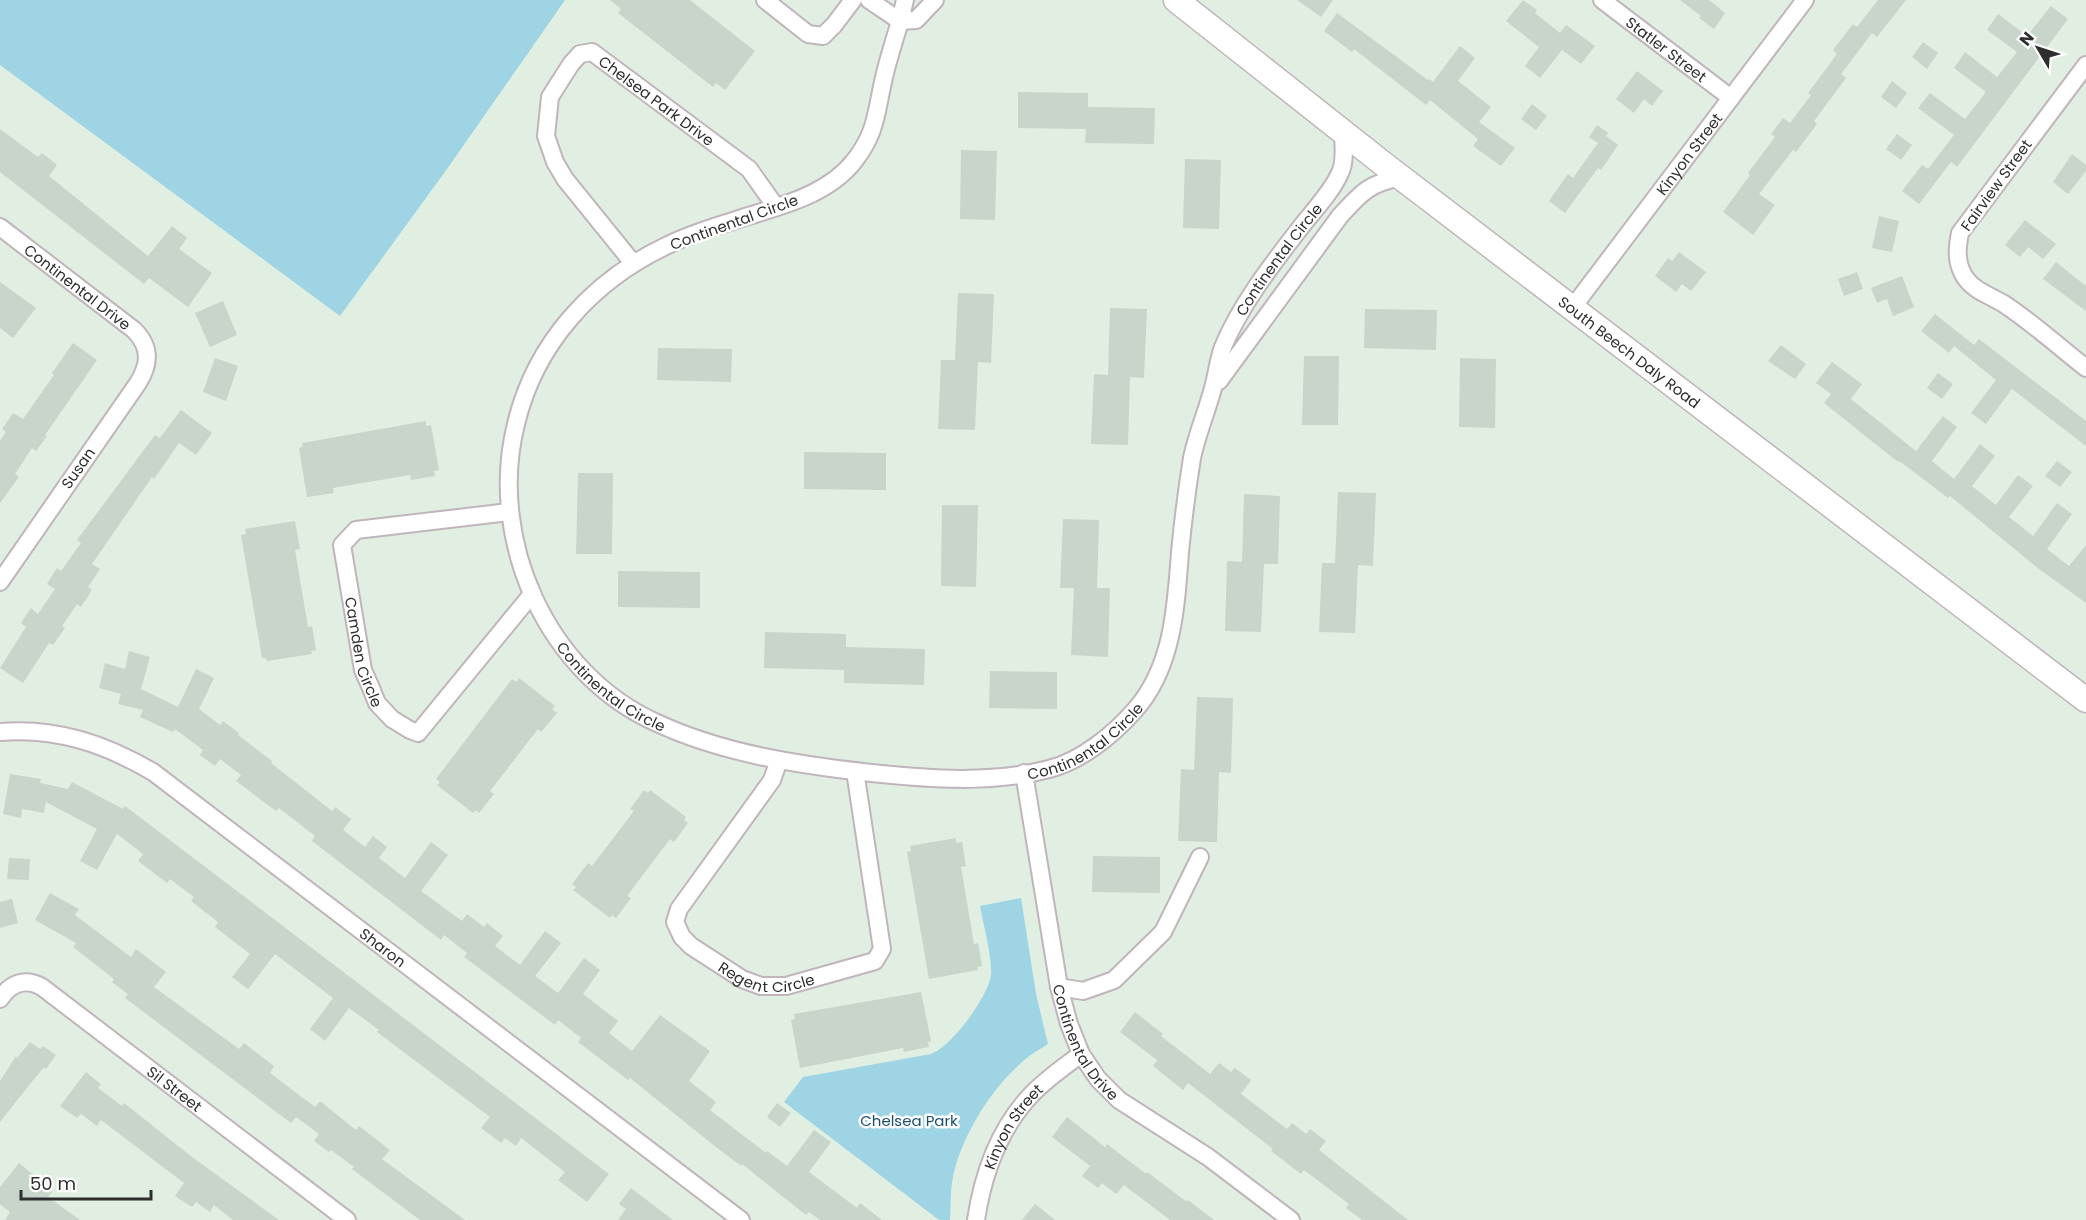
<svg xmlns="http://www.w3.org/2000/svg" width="2086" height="1220" viewBox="0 0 2086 1220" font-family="Poppins,sans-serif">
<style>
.green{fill:#9ed4e4}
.building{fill:#c8d5ca}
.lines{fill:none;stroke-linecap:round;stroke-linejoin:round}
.street-casing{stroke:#c1b4bc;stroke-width:20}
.secondary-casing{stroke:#c1b4bc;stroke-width:27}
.street{stroke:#fff;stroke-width:16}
.secondary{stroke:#fff;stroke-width:24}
.labels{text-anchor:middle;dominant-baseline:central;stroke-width:5;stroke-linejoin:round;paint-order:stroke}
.street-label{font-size:15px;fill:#2e2e2e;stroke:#fff}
.park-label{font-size:15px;fill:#1b4f6d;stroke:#fff}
</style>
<rect width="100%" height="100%" fill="#e0efe2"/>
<g class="green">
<path d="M0,0H565L447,169L340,316L0,65Z"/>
<path d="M1021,898L1036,994L1048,1044C1039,1050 1029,1055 1021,1063C990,1090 958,1141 952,1183C950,1195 951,1208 950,1220H939L784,1102L803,1077L931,1054C952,1046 988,997 991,975C993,962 983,922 980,906Z"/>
</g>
<g class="building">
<path d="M610,0H690L755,51L725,90L716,83L713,87L618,13L621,9Z"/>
<path d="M1297,0H1333L1321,17Z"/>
<path d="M1523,0L1537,10L1535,13L1560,33L1566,25L1595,46L1581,64L1562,50L1540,78L1525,66L1539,47L1506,21Z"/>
<path d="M1680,0H1709L1725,13L1714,29L1699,18L1701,16Z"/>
<path d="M1878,0H1906L1877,37L1872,33L1841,74L1846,78L1814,121L1817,124L1796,152L1793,150L1759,194L1775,205L1753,235L1723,212L1750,175L1748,173L1775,137L1771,134L1783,118L1790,123L1811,95L1808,93L1837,54L1833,50L1853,24L1857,27Z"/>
<path d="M2051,6L2068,19L1957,167L1951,162L1919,204L1902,191L1922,165L1928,169L1954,135L1918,108L1930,93L1965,119L1986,92L1954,68L1965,52L1997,77L2017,52L1987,30L1998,14L2027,36Z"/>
<path d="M1337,13L1428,80L1429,79L1433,82L1460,46L1475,58L1458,81L1491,107L1479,122L1515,148L1501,166L1473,146L1478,139L1430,100L1426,105L1354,49L1352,52L1324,31Z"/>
<path d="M1923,42L1938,53L1927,69L1912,57Z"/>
<path d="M1637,71L1663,91L1652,106L1644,99L1634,113L1616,99Z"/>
<path d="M1892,81L1907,93L1896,108L1881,97Z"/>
<path d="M1018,92L1088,93V107L1155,108L1154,144L1085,143L1086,129L1018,128Z"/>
<path d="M1532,104L1547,116L1536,130L1521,119Z"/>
<path d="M1597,125L1608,133L1606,136L1618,145L1601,170L1598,168L1565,213L1549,201L1568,174L1573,178L1598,143L1589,137Z"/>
<path d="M0,129L38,157L42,153L57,165L49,176L148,256L172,226L187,238L179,249L212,273L188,307L149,278L144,284L0,172Z"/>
<path d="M1897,134L1912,145L1901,160L1886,149Z"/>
<path d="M961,150L997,151L995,220L960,219Z"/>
<path d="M2072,154L2086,165V171L2068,194L2053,182Z"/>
<path d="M1185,159L1221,160L1219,229L1183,228Z"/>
<path d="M1879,216L1899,221L1892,252L1872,248Z"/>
<path d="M2025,220L2056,244L2043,259L2028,247L2020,257L2005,245Z"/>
<path d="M1679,252L1706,272L1691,291L1682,284L1676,292L1655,276L1668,258L1672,261Z"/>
<path d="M2056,262L2086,286V311L2043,279Z"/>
<path d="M1857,272L1863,289L1844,296L1838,279Z"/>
<path d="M1902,276L1914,307L1893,316L1887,299L1877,303L1871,288Z"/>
<path d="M0,282L36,308L13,338L0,328Z"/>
<path d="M958,293L994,294L991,363L978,362L975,430L938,429L941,360H955Z"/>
<path d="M223,301L237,335L210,347L195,313Z"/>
<path d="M1110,308L1147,309L1144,378L1130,377L1128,445L1091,444L1094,374L1108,375Z"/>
<path d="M1365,309L1437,310L1436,350L1364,348Z"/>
<path d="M1935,314L1974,345L1979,339L2086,421V446L2012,389L1986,424L1971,413L1996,380L1954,346L1949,353L1921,331Z"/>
<path d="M73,343L97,360L45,435L47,436L36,451L32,448L15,474L19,477L0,503V441L6,432L2,429L13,413L23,419L54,375L52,373Z"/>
<path d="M1781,345L1806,364L1795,379L1768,361Z"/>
<path d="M658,348L732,349L731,382L657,380Z"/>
<path d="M1304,356H1339L1338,425H1302Z"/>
<path d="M215,358L238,366L226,401L203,392Z"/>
<path d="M1460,358L1496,359L1495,428L1459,427Z"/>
<path d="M1832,362L1862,384L1851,399L1916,451L1943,416L1957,427L1932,461L1954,479L1980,444L1995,456L1972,486L1996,505L2018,475L2033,486L2009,517L2033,536L2057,503L2072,514L2047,549L2069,566L2086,545V603L2039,569L1950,496L1948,498L1910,469L1899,461L1898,462L1824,403L1831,394L1816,383Z"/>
<path d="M1938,373L1953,384L1942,399L1927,388Z"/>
<path d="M181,410L212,433L196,455L179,443L154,479L152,477L92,564L100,569L88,587L92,590L81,607L77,604L62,626L65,628L53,645L49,643L23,683L0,668L26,627L21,623L31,608L38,614L55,589L47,584L57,568L61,571L81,543L77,540L155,435L160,438Z"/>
<path d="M426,421V426L431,425L439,470L434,471L435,476L411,480L410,475L333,488L334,493L307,497L299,448L303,447L302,443Z"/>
<path d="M804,452L886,453V490L804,489Z"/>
<path d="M2057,461L2072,472L2060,487L2045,476Z"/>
<path d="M578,473H613L612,554H576Z"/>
<path d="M1338,492L1376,493L1373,566L1358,565L1355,633L1319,632L1322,563H1335Z"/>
<path d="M1244,494L1280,496L1278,564H1264L1261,632L1225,631L1227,561L1242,562Z"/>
<path d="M942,505H978L976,587L941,586Z"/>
<path d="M1063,519L1099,520L1097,588H1110L1108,657L1071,655L1074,588H1060Z"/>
<path d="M295,521L300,549L295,550L308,627L312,626L316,650L311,651L312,654L267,661L266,658H262L241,535L246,534L245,529Z"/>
<path d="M618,571L700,572V608L618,607Z"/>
<path d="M765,632L846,634V647L925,649L924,685L844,683V670L764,668Z"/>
<path d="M129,651L150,657L141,689L178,707L196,669L214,678L199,709L220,725L223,721L239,733L238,735L272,761L271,763L332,811L335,807L351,819L343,830L365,847L373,836L387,847L379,858L405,878L431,842L448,855L421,891L462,921L467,914L484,927L487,923L503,936L495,946L520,965L545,931L561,943L535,976L558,993L584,958L600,970L583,994L618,1021L609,1033L632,1051L660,1015L710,1051L689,1081L716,1102L710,1110L766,1153L767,1151L787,1166L814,1130L831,1142L809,1172L857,1208L860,1203L882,1220H820L809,1212L806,1215L742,1164L741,1166L712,1144L630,1078L628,1080L578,1042L581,1038L558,1020L555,1025L464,957L467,953L444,935L441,940L312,841L315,836L279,808L276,811L236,781L241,775L220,759L215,766L200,755L203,750L175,729L173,732L140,717L143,710L118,704L121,694L99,688L105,663L125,669Z"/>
<path d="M990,671L1057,672V709L989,708Z"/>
<path d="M519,678L555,706L552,709L557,713L541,732L538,729L490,791L494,794L479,813L476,810L473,813L437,785L440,782L436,779L512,679L516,682Z"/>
<path d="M1197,697L1233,698L1231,773L1219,772L1217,842L1178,841L1181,769L1194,770Z"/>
<path d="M10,774L41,779L40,783L68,789L72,782L123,809L125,806L609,1174L587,1202L558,1180L565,1172L521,1138L516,1146L505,1138L501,1143L481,1128L490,1117L377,1032L379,1030L349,1008L325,1041L310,1029L333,998L275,954L248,989L232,977L250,954L215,927L218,922L191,901L194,897L170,879L167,883L138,861L143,854L117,834L97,870L80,861L97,829L46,802L44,813L22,809L21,818L3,814Z"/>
<path d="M644,790L648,793L650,790L686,817L684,820L688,823L674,842L670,839L627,896L631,898L616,918L612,915L610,918L573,890L576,887L572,884L588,863L592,866L634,811L630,809Z"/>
<path d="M956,838V843L962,842L966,866L961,867L974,944L978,943L982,966L977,967L978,970L929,979L907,852L911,851L910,846Z"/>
<path d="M1093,856L1160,857V893L1092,892Z"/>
<path d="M9,858L30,859L29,880L7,879Z"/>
<path d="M50,893L79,909L75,915L131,957L136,949L166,972L154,987L239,1049L244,1043L274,1066L270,1073L315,1107L320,1101L356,1130L359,1126L390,1150L382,1159L465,1220H420L352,1169L354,1167L331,1150L329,1152L314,1141L319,1134L296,1117L291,1123L125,998L128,994L112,982L114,979L73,947L76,943L35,920Z"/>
<path d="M12,899L18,923L0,928V902Z"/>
<path d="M921,992L931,1041L928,1042L929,1047L904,1052L903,1048L800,1068L791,1020L795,1019L794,1014Z"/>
<path d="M1135,1012L1163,1034L1161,1036L1210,1074L1219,1063L1231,1072L1235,1068L1251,1080L1241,1094L1287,1129L1292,1123L1306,1134L1310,1129L1326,1141L1319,1150L1408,1220H1362L1346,1208L1349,1204L1304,1170L1301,1174L1271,1151L1273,1149L1188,1083L1183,1090L1153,1066L1157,1060L1120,1032Z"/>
<path d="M30,1042L40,1049L43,1046L56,1055L46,1069L44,1067L30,1084L0,1122V1081L16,1056L17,1058Z"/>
<path d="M86,1072L101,1084L98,1088L122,1106L124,1103L192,1157L279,1220H233L214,1205L210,1212L196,1202L192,1207L175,1196L184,1183L101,1120L97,1126L81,1114L77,1118L60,1106Z"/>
<path d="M777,1103L791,1113L780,1127L767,1117Z"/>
<path d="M1067,1117L1105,1147L1107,1144L1146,1174L1147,1172L1187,1202L1188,1200L1214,1220H1170L1124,1185L1116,1194L1102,1183L1098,1188L1082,1176L1090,1166L1052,1137Z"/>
<path d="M19,1163L34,1175L32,1177L52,1192L48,1197L80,1220H5L10,1212L0,1204V1187Z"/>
<path d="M631,1188L673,1220H618L626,1209L619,1204Z"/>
<path d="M1035,1204L1055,1220H1022Z"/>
</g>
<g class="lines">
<g class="street-casing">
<g id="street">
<path d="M765,0L808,34L823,36L834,25L853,0"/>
<path id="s1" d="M869,0L900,21C894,42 887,62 883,82C876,113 876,133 855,160C829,194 784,205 745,217C718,226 691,233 666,246C592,281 535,344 516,424C487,540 547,674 657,723C724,754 799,765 871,773C929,779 992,784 1049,769C1081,761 1113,735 1135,710C1173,667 1176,607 1180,552C1183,521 1187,489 1192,458C1197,434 1207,411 1213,388C1217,374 1218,360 1223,347C1240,306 1270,267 1297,232C1311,213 1330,195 1340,173C1346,161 1343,145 1343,132"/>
<path d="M905,0L900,21L916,20L935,0"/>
<path id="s2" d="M1602,0L1731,98"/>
<path d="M2086,65L1960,233C1957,248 1956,261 1963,274C1972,291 1990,295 2004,304C2033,323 2059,347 2086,368"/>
<path id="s3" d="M0,227L134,330C151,347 150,364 138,383L0,582"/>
<path id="s4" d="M633,263L565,179L555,162L546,136L550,97L571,64L580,54L592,52L749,169L776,207"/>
<path id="s5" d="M1573,307L1805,0"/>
<path d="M1219,381L1340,216C1362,192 1368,184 1401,177"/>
<path id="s6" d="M509,512L356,530L342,545L363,670L371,688L377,703L392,719L410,730L418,733L532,594"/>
<path id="s7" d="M0,732C56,727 105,744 153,772L741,1220"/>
<path id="s8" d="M779,760L772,780L679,909L675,922L682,937L691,946L742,979L761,986H786L875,961L882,949L855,771"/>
<path id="s9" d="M1024,773L1059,987L1069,1024L1081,1054L1098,1079L1119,1100L1208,1157L1291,1220"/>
<path d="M1059,987L1083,991L1114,980L1163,932L1200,857"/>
<path id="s10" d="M0,999C10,984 24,977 42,987L347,1220"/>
<path id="s11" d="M976,1220C983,1174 999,1129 1031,1095C1046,1079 1064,1067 1081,1054"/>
</g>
</g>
<g class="secondary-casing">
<g id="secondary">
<path id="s12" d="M1176,0L1386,166L2086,700"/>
</g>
</g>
<use href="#street" class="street"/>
<use href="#secondary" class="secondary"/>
</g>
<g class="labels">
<g class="street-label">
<text stroke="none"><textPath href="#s2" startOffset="81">Statler Street</textPath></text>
<text stroke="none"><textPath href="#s4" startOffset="340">Chelsea Park Drive</textPath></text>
<text stroke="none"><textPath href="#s5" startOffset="192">Kinyon Street</textPath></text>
<text transform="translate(1996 185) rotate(-54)">Fairview Street</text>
<text transform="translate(734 222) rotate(-20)">Continental Circle</text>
<text stroke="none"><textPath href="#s1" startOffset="1980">Continental Circle</textPath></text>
<text stroke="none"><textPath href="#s3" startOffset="98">Continental Drive</textPath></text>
<text stroke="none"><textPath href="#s12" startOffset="574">South Beech Daly Road</textPath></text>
<text transform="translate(78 468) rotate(-55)">Susan</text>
<text stroke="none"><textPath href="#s6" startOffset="284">Camden Circle</textPath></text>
<text stroke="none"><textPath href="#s1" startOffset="934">Continental Circle</textPath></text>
<text stroke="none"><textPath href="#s1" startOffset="1438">Continental Circle</textPath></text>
<text stroke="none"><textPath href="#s7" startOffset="450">Sharon</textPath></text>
<text stroke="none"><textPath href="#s8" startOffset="308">Regent Circle</textPath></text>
<text stroke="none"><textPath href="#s9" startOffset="279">Continental Drive</textPath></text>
<text stroke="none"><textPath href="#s10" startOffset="216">Sil Street</textPath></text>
<text stroke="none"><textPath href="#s11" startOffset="102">Kinyon Street</textPath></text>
</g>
<g class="park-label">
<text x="909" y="1120">Chelsea Park</text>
</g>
</g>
<g transform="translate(2038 48) rotate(309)" stroke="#ffffff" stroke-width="4.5" paint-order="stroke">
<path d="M0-4.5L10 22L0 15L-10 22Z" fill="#2e2e2e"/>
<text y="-9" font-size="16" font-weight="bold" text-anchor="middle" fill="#2e2e2e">N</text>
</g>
<path d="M21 1190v9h130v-9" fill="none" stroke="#2e2e2e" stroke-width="3"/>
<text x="30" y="1190" font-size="18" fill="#2e2e2e" stroke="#ffffff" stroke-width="4.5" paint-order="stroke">50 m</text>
</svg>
